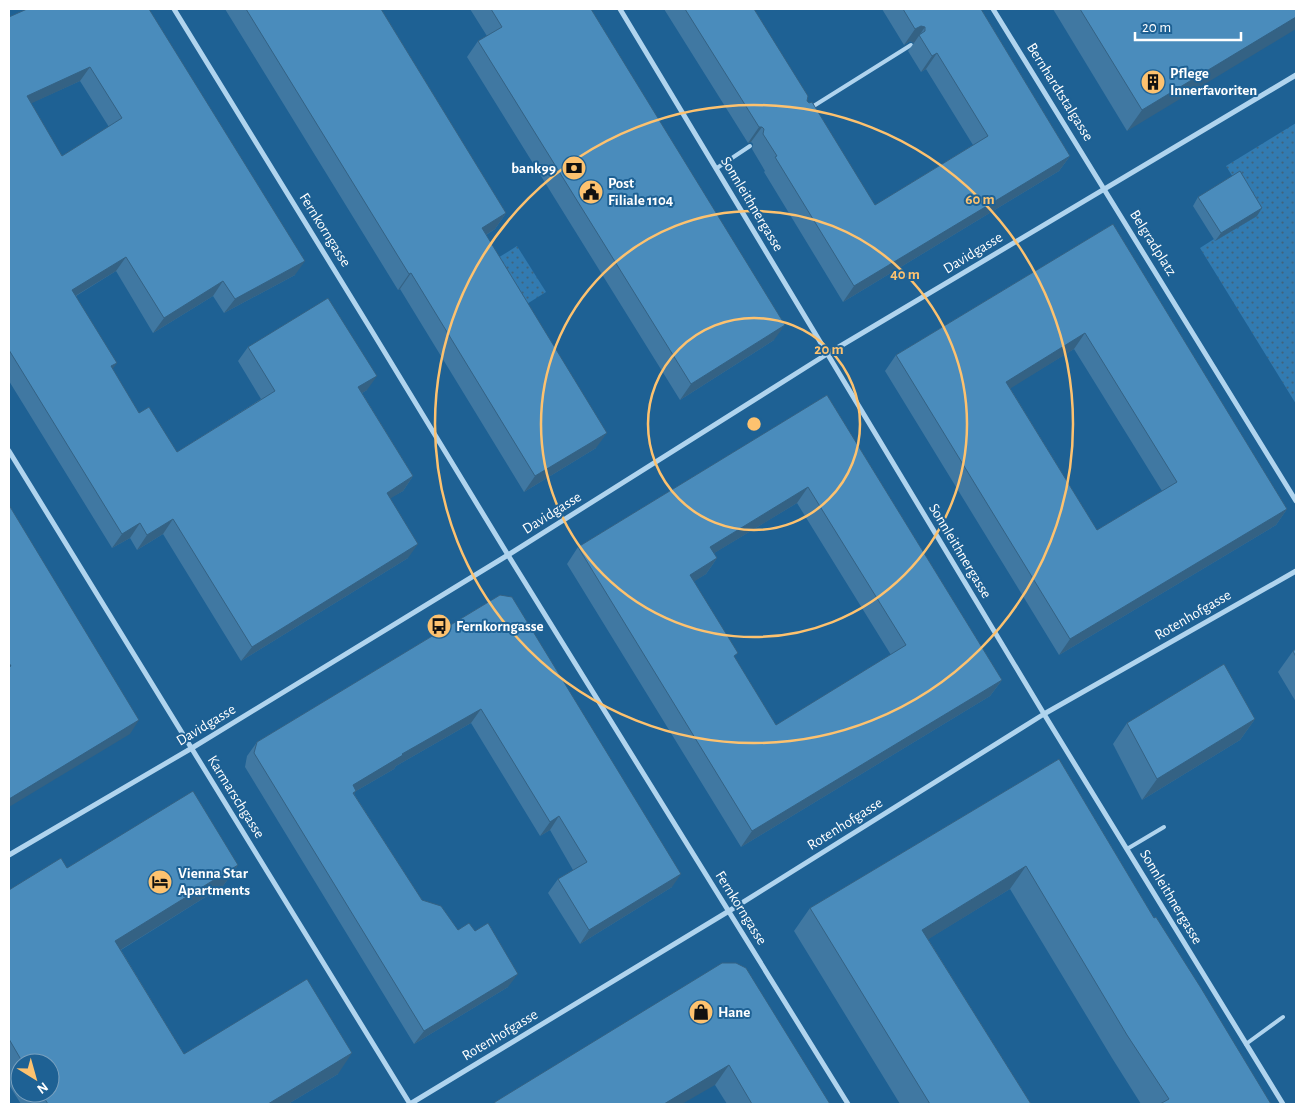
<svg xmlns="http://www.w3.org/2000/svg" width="1305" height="1113" font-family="'Alegreya Sans',sans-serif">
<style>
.park{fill:url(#park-dots)}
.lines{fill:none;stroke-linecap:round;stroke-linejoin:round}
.service{stroke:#b0d4ee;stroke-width:4}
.minor{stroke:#b0d4ee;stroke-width:5}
.wall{fill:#4078a2;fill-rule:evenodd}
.shaded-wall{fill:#346284}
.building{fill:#4a8cbc;stroke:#346284;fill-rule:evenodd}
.ring{fill:none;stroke:#fdc26f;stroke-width:2.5}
.labels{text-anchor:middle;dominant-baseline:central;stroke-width:4;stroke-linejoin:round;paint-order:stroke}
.poi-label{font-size:15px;font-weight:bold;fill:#fff;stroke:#1e6194;text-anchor:start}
.street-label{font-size:15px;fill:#fff;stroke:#1e6194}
.centre{fill:#fdc26f;stroke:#1e6194;stroke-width:2.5}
.ring-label{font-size:15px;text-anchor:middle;font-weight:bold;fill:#fdc26f;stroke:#1e6194;stroke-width:4;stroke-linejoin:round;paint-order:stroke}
</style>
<defs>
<pattern id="park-dots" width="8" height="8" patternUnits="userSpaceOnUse" patternTransform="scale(1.25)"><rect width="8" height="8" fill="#327bb1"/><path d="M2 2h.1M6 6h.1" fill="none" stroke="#3f647e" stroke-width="1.8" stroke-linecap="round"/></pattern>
</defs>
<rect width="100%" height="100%" fill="#1e6194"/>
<g class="park">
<polygon points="1296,123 1296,404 1200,248 1214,239 1215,241 1257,216 1226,166"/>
<polygon points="517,246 546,292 522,307 493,261"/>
</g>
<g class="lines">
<g class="service">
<polyline points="812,107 911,45"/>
<polyline points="717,168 750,146"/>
<polyline points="1127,849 1164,827"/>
<polyline points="1246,1044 1283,1017"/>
</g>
<g class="minor">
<polyline points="174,9 370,328 508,555 848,1104"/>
<polyline points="620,9 1044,714 1283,1104"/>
<polyline points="993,9 1296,501"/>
<polyline points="9,451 410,1104"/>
<polyline points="9,855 192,748 508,555 827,354 1296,75"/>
<polyline points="410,1104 729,911 1044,714 1296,571"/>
</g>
</g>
<g class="wall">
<path d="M 149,9 L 295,275 L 224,313 L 213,296 L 153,333 L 116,271 L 76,296 L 112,369 L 139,413 L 177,452 L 261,399 L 238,361 L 248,347 L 367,390 L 362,393 L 413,476 L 403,491 L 390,498 L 408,558 L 241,661 L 163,534 L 137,550 L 130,538 L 112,548 L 9,381 L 9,17 ZM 80,81 L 109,127 L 62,156 L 31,103 Z"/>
<polygon points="225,9 381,9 506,213 495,229 486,235 596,448 524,492 400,289 398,290"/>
<polygon points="470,9 591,9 774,340 680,400 467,57 478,41 487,36"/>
<polygon points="664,9 754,9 807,101 875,205 973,145 926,69 921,72 908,51 914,43 910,41 904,45 882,9 981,9 1070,156 1059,171 843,302 764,172 765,171 752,149 753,144 751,142 748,143"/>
<polygon points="1053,9 1296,9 1127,131"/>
<polygon points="1198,197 1257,216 1215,241 1193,206"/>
<path d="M 1113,224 L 1287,509 L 1276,525 L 1059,655 L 885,371 L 896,355 ZM 1074,349 L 1162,491 L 1097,530 L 1010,388 Z"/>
<path d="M 827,395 L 1002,680 L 990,696 L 741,847 L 567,564 L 578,547 ZM 797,503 L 891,655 L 776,725 L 735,658 L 694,581 L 706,574 L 717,558 L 714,553 Z"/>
<polygon points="500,595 672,887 580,944 548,893 558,879 573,870 550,830 540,836 471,723 396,766 394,769 356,791 354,794 422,900 458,930 508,987 414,1044 245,767 247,756 257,742"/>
<polygon points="1296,649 1296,702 1278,672 1293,651"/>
<polygon points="1255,719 1240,740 1142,800 1113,744 1127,723"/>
<polygon points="1059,759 1154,918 1271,1104 1141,1104 1112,1058 1010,889 928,939 1031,1104 900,1104 794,931 810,908"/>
<path d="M 238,865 L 223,886 L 121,950 L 184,1054 L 338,1074 L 288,1104 L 21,1104 L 9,1085 L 9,890 L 67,868 ZM 20,1063 L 50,1063 L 50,1093 L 20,1093 Z"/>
<polygon points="722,963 830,1104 727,1104 715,1085"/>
</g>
<g class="shaded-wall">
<polygon points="1296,17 1296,29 1127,131 1142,110"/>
<polygon points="921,26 925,27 914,43 910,41 904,45 915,29"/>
<polygon points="937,53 926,69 921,72 932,56"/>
<polygon points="90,67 80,81 17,110 27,96"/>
<polygon points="759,127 762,127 751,142 748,143"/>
<polygon points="1070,156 1059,171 843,302 854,286"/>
<polygon points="1262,208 1257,216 1215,241 1221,233"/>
<polygon points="506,213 495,229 471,244 482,228"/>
<polygon points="126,257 116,271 62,304 72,290"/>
<polygon points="305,261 295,275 224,313 235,299"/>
<polygon points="411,273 400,289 398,290 409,274"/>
<polygon points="223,281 213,296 153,333 164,318"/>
<polygon points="785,325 774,340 680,400 691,384"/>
<polygon points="1085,333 1074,349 995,398 1006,382"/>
<polygon points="117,363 107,377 111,366"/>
<polygon points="377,376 367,390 348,401 358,387"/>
<polygon points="607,433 596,448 524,492 535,476"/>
<polygon points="413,476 403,491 376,507 387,493"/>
<polygon points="808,487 797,503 698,563 710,547"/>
<polygon points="1287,509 1276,525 1059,655 1070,639"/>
<polygon points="173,519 163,534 137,550 147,535"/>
<polygon points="140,523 130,538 112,548 122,534"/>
<polygon points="418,544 408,558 241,661 252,647"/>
<polygon points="717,558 706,574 679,591 690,575"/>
<polygon points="1002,680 990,696 741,847 752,831"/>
<polygon points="481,709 471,723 396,766 394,769 356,791 347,805 353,785 402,754"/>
<polygon points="1255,719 1240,740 1142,800 1157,779"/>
<polygon points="139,720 130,734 9,807 9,799"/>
<polygon points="559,816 550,830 540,836 550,822"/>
<polygon points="238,865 223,886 101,962 115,941"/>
<polygon points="1026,866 1010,889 906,953 922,930"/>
<polygon points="681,874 672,887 580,944 589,930"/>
<polygon points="518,974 508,987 414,1044 424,1031"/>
<polygon points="352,1053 338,1074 288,1104 268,1104"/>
<polygon points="729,1065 715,1085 682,1104 664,1104"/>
</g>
<g class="building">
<path d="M 27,9 L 149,9 L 305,261 L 235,299 L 223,281 L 164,318 L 126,257 L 72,290 L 117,363 L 111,366 L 139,413 L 149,407 L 177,452 L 275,391 L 248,347 L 328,298 L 377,376 L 358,387 L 413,476 L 387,493 L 418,544 L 252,647 L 173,519 L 147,535 L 140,523 L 122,534 L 9,350 L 9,17 ZM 90,67 L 122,118 L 62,156 L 27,96 Z"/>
<polygon points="246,9 381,9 506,213 482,228 607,433 535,476 411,273 409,274"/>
<polygon points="491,9 591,9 785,325 691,384 478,41 502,27"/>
<polygon points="685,9 754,9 808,96 807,101 809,103 812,102 875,205 988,136 937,53 932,56 919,35 925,31 925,27 921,26 915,29 903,9 981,9 1070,156 854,286 775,157 777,156 763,134 764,129 762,127 759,127"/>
<polygon points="1080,9 1296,9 1296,17 1142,110"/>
<polygon points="1240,171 1262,208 1221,233 1198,197"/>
<path d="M 1113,224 L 1287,509 L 1070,639 L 896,355 ZM 1085,333 L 1177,482 L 1097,530 L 1006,382 Z"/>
<path d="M 827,395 L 1002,680 L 752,831 L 578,547 ZM 808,487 L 906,645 L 776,725 L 734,656 L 738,653 L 690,575 L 717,558 L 710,547 Z"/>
<polygon points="9,505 139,720 9,799 9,667 11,666 9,663"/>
<polygon points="500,595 512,597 681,874 589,930 558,879 587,862 559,816 550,822 481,709 402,754 403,755 353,785 356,791 353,793 422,900 441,906 458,930 469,923 475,931 488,923 518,974 424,1031 254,753 257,742"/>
<polygon points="1296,649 1296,657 1293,651"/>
<polygon points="1224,664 1255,719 1157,779 1127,723"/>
<polygon points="1059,759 1154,918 1156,917 1201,988 1271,1104 1160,1104 1169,1099 1127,1035 1026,866 922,930 1031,1104 930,1104 810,908"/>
<polygon points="193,791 238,865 115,941 184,1054 307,979 352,1053 268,1104 48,1104 41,1093 50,1093 50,1063 23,1063 9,1039 9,890 61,858 67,868"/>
<polygon points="722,963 736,963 746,968 830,1104 752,1104 729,1065 664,1104 494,1104 495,1102"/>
</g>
<g class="ring">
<circle cx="754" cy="424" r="106"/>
<circle cx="754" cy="424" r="213"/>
<circle cx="754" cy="424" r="319"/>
</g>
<defs>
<symbol id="building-disc" viewBox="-11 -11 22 22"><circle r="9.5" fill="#fdc26f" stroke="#1e6194"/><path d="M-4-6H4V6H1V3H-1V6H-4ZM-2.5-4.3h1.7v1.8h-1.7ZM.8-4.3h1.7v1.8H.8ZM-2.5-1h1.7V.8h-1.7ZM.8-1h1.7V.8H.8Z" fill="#111"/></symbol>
<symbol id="bank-disc" viewBox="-11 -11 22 22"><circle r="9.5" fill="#fdc26f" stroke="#1e6194"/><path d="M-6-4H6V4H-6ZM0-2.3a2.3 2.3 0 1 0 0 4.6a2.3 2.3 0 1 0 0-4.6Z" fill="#111"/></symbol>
<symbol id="civic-disc" viewBox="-11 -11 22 22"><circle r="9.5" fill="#fdc26f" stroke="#1e6194"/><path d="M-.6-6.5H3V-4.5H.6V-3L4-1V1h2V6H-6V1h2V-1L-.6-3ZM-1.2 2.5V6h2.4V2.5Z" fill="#111"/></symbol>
<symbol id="bus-disc" viewBox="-11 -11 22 22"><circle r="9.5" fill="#fdc26f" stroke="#1e6194"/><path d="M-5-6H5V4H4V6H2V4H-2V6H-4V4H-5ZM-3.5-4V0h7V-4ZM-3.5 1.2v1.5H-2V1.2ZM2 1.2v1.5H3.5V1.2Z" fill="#111"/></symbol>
<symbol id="hotel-disc" viewBox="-11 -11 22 22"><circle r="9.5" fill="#fdc26f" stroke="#1e6194"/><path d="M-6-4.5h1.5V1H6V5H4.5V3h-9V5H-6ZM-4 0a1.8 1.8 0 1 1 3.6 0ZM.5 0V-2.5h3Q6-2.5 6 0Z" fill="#111"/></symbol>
<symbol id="shop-disc" viewBox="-11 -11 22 22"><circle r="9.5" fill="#fdc26f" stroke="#1e6194"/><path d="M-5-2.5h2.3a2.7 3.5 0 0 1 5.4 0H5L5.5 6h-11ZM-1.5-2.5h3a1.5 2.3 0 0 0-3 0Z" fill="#111"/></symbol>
</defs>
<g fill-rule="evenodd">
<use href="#building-disc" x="1139" y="68" width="28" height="28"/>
<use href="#bank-disc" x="560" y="154" width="28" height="28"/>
<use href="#civic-disc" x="577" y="178" width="28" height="28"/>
<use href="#bus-disc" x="425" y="612" width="28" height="28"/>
<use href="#hotel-disc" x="146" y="868" width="28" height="28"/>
<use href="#shop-disc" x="687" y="998" width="28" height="28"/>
</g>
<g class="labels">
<g class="poi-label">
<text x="1170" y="73">Pflege<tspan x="1170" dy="17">Innerfavoriten</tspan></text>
<text x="556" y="168" text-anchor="end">bank99</text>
<text x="608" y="183">Post<tspan x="608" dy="17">Filiale 1104</tspan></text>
<text x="456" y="626">Fernkorngasse</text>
<text x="178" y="873">Vienna Star<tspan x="178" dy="17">Apartments</tspan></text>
<text x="718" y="1012">Hane</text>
</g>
<g class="street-label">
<text transform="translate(1060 92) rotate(58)">Bernhardtstalgasse</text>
<text transform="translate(752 204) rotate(59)">Sonnleithnergasse</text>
<text transform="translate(325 230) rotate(58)">Fernkorngasse</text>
<text transform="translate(1153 243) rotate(58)">Belgradplatz</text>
<text transform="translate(973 253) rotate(-31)">Davidgasse</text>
<text transform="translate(552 513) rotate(-32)">Davidgasse</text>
<text transform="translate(960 551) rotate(59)">Sonnleithnergasse</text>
<text transform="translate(1193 615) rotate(-30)">Rotenhofgasse</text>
<text transform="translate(206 725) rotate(-31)">Davidgasse</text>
<text transform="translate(236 797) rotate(58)">Karmarschgasse</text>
<text transform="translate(845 824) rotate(-32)">Rotenhofgasse</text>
<text transform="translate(1171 897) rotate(59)">Sonnleithnergasse</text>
<text transform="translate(741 908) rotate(58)">Fernkorngasse</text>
<text transform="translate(500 1035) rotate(-31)">Rotenhofgasse</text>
</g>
</g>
<circle cx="754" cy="424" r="8" class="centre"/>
<g class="ring-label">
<text x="980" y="204">60 m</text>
<text x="905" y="279">40 m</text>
<text x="829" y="354">20 m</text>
</g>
<rect width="1305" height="1113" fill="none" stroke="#ffffff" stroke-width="20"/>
<g transform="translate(35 1078) rotate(143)"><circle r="24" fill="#1e6194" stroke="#78a0bf"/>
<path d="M0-4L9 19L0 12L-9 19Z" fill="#fdc26f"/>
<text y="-8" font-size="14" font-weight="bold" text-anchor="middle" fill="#ffffff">N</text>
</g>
<path d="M1135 32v8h106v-8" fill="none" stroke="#ffffff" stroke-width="2.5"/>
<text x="1142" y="32" font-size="15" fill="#ffffff" stroke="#1e6194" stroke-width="4" paint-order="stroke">20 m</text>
</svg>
